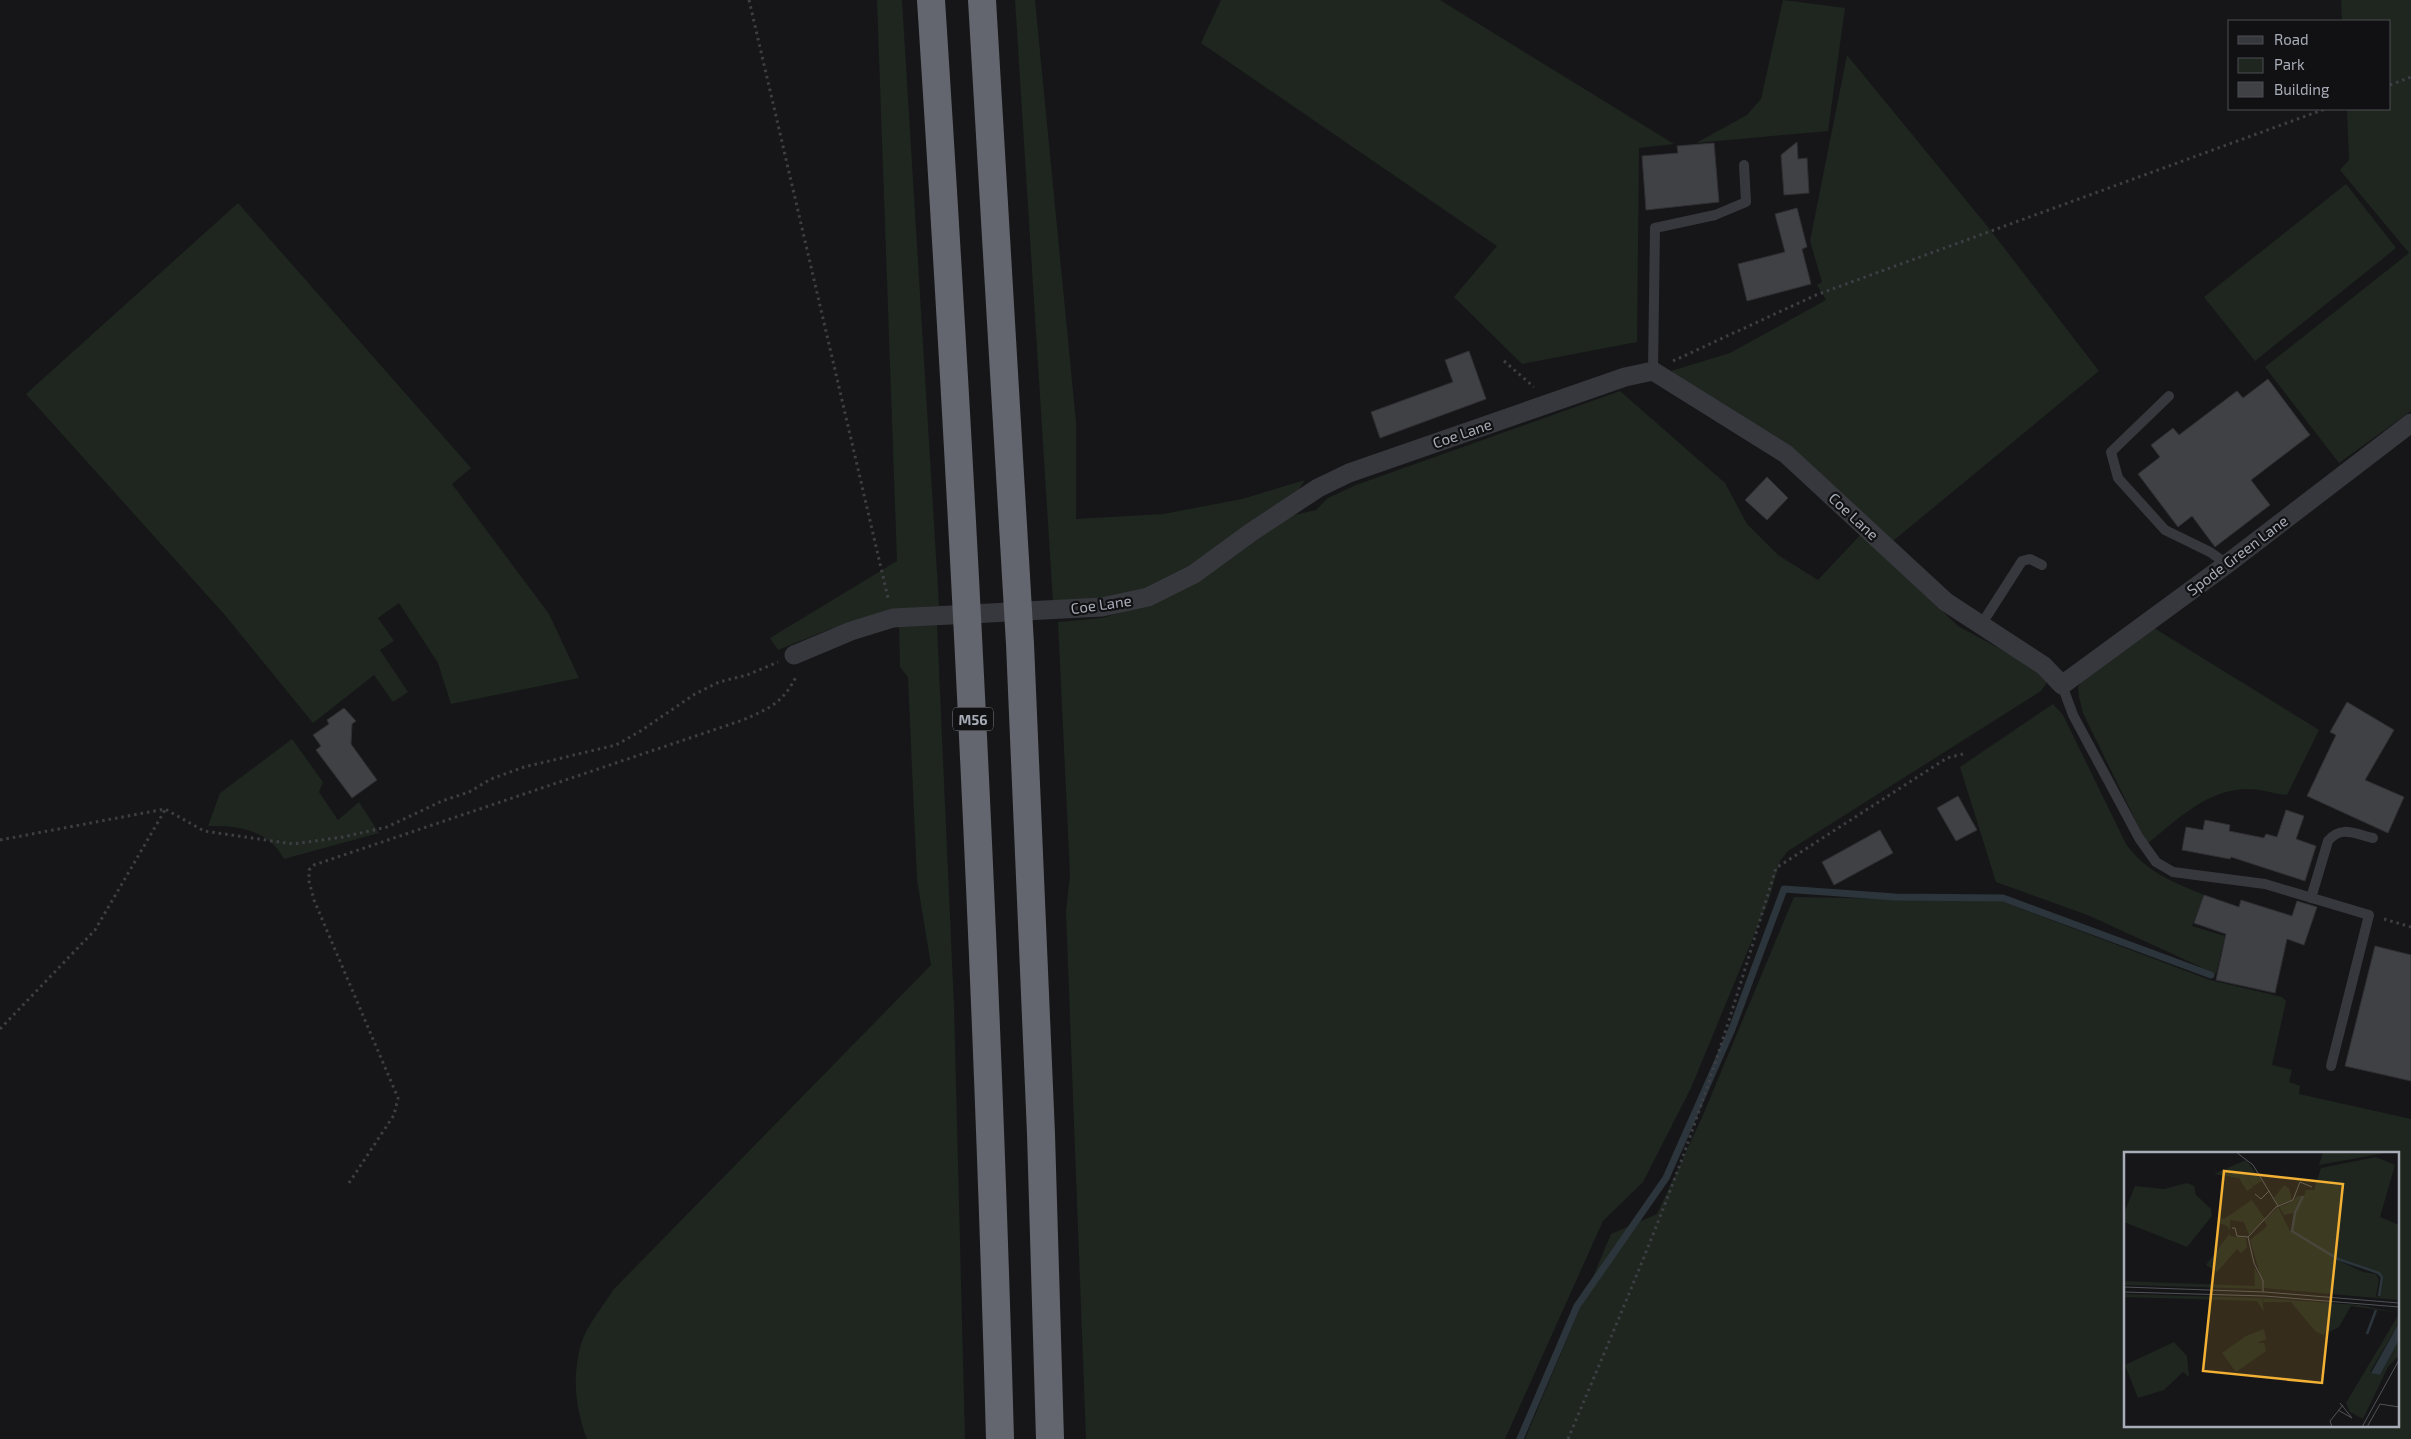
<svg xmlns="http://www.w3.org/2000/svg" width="2411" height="1439" font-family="'Exo 2',sans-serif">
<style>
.green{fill:#1e261f;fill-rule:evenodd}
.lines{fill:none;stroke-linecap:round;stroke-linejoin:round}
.stream{stroke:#2c353c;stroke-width:7}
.building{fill:#404145;stroke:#303034}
.path{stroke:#3d3f44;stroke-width:3;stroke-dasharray:2.5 4;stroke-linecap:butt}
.service{stroke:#37383d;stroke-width:10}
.minor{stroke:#37383d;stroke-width:19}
.motorway{stroke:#63666e;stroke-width:28}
.labels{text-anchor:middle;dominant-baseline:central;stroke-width:4.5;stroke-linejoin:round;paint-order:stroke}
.shield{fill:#111113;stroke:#7b7e86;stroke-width:1}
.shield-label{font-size:14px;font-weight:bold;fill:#a8adb8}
.street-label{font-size:15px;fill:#a8adb8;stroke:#111113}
.inset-river{fill:none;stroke:#2c353c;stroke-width:2.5}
.inset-road{fill:none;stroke:#505258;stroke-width:1}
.view{fill:#f2b134;fill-opacity:0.15;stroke:#f2b134;stroke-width:2.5}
.inset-edge{fill:none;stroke:#a8adb8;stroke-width:2.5}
</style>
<rect width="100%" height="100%" fill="#161618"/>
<g class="green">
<polygon points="877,0 902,0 939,606 899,609 830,629 778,650 770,638 897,561"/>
<polygon points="1015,0 1035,0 1076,422 1076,519 1163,514 1242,499 1305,480 1297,492 1190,570 1150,591 1110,600 1053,602"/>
<polygon points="1221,0 1440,0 1674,144 1639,148 1637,342 1522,364 1454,297 1497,246 1201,43"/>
<polygon points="1783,0 1845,8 1828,131 1696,143 1747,115 1761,99"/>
<polygon points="2341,0 2411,0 2411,411 2339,463 2265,367 2409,253 2340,170 2349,160 2347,109 2390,109 2390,21 2342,21"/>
<polygon points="1847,55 1988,227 2099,371 1893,541 1671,371 1730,353 1826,300 1817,285 1822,282 1810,241"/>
<polygon points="2346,184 2396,248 2255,361 2204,297"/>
<polygon points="238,203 471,468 452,484 549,614 579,678 451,704 438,663 399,603 378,618 394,641 380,650 408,692 393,702 374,675 313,723 224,614 26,394"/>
<polygon points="1620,391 1725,483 1747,524 1778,555 1818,580 1862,533 1958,626 2026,663 2046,679 2046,684 2041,691 1788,851 1780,861 1769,899 1691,1088 1643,1182 1603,1221 1505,1439 1086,1439 1066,912 1070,875 1058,622 1102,618 1135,608 1286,517 1316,510 1328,498 1356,485"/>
<path d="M 937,625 L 954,1006 L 965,1439 L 587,1439 C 575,1408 572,1376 581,1344 C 586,1327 604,1305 613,1290 L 931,965 L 917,880 L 908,677 L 900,667 L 899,627 Z"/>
<path d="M 2154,628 L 2319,730 L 2287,795 C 2275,794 2261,789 2248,789 C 2207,789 2177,820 2147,844 L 2083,713 L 2079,697 L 2078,687 L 2082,681 Z"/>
<path d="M 2053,704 L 2063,715 L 2126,844 C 2146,872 2173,882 2204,895 L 2192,926 L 2225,936 L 2216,974 L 2090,916 L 1996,882 L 1960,767 Z"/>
<path d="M 292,739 L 323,782 L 319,792 L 338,820 L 359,802 L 379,833 L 284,859 C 269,830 238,825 208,826 L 220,793 Z"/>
<path d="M 1794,897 L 2001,901 L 2210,980 L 2282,997 L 2286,1001 L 2272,1065 L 2292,1070 L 2289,1082 L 2300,1086 L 2299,1094 L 2411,1119 L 2411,1439 L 1525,1439 L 1611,1234 L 1657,1214 L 1703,1115 ZM 2125,1153 L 2397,1153 L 2397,1425 L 2125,1425 Z"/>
</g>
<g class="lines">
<polyline class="stream" points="1520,1439 1577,1306 1666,1178 1732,1029 1784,889 1895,897 2003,898 2211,975"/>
</g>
<g class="building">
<polygon points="1797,142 1798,159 1807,158 1809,193 1784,195 1781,155"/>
<polygon points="1714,143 1719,202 1646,210 1642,156 1678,153 1677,146"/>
<polygon points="1797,208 1807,247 1802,249 1811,284 1747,301 1738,264 1785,252 1775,214"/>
<polygon points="1469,351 1486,399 1380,438 1371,412 1453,382 1445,360"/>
<polygon points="2268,379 2310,435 2251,480 2270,505 2215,547 2192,516 2178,527 2138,474 2160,457 2151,445 2173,428 2179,435 2237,391 2243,398"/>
<polygon points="1767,477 1788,498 1767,520 1745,500"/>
<polygon points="2347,702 2394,730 2365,780 2404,797 2388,833 2307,796 2336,735 2330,732"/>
<polygon points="344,708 356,721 352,724 351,744 377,780 352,798 316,750 321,746 313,735 329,724 327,720"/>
<polygon points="1958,796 1977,830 1956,841 1937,808"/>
<polygon points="2286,810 2304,816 2296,839 2316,846 2305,881 2231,857 2230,859 2182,850 2186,827 2203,830 2205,820 2230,825 2229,831 2264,838 2266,834 2277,837"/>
<polygon points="1880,830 1893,853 1834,885 1822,862"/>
<polygon points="2204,895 2239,907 2241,900 2292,916 2297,901 2317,907 2304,945 2287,939 2275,993 2216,980 2226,934 2194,923"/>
<polygon points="2375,946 2411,955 2411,1081 2345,1066"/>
</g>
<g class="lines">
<g class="path">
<polyline points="749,0 888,598"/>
<polyline points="2390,85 2411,77"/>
<polyline points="1504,361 1534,387"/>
<polyline points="1673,361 1816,295 2325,109"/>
<polyline points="0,840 165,809 204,831 293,844 343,837 387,827 442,801 469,792 491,779 524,767 616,745 639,732 695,694 719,682 747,675 778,662"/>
<polyline points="2384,919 2411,927"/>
<polyline points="0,1029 95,930 165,810"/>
<path d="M 349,1183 L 394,1115 L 398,1098 L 314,900 L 309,881 L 309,870 L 314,865 L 743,720 C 770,708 783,703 797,675"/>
<path d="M 1568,1439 C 1607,1346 1647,1254 1682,1159 C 1717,1063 1746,966 1776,868 L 1947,758 L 1963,754"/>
</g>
<g class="service">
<polyline points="1653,371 1655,228 1715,215 1746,202 1744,165"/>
<polyline points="2169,396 2111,452 2118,478 2165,530 2210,552 2227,564"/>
<polyline points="1981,625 2022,561 2030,559 2042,565"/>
<polyline points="2062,685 2073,715 2139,838 2156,862 2173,872 2265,884 2369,915 2331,1066"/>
<path d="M 2311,898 L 2328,841 C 2341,825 2355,834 2373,838"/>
</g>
<polyline class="minor" points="794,655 851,631 893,618 1102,607 1148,597 1194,574 1250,533 1318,488 1349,473 1625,377 1653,371 1786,454 1946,602 2044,666 2062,685 2227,564 2411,423"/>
<g class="motorway">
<path d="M 931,0 C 962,479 987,959 1000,1439"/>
<polyline points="982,0 1020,644 1041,1134 1050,1439"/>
</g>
</g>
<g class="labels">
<rect class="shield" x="953" y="707.5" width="40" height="23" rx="4"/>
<g class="shield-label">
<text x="973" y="719">M56</text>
</g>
<g class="street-label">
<text transform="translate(1462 433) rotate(-19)">Coe Lane</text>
<text transform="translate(1854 516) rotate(43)">Coe Lane</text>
<text transform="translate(2237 555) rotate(-37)">Spode Green Lane</text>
<text transform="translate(1101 604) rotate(-8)">Coe Lane</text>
</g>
</g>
<g transform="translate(2124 1152)">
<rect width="275" height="275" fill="#161618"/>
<path d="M 199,0 L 267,0 L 195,13 ZM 252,5 L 271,13 L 256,65 L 275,73 L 275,148 L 140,136 L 126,88 L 141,76 L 143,73 L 140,69 L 154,55 L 166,79 L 216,109 L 239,120 L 252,122 L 255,128 L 252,144 L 255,145 L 258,128 L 252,121 L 214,106 L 169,78 L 171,61 L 179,45 L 170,61 L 160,63 L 155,55 L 169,49 L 173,44 L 180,44 L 182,38 L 190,38 L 197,16 ZM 122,8 L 138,29 L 129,34 L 121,22 L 129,35 L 123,39 L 115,26 L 90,22 ZM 63,31 L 70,34 L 72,43 L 87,57 L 88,64 L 63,95 L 0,70 L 0,61 L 11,34 L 40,37 ZM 160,33 L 165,36 L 168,48 L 154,53 L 150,46 ZM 128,48 L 141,67 L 125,83 L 120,70 L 106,68 L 106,79 L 103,74 L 95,71 L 96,66 L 100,67 ZM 106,81 L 106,84 L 122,86 L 123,96 L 117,101 L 113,97 L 93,120 L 82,113 ZM 130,115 L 138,129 L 138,137 L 0,133 L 0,129 L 25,130 L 131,134 ZM 0,142 L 138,146 L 140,160 L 133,149 L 0,145 ZM 139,146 L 235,153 L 275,161 L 227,154 L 215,175 L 199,183 L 191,179 L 167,150 L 139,150 ZM 275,162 L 275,171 L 246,220 L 256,223 L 275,188 L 275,203 L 264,215 L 239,267 L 226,260 L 222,251 ZM 140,177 L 142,187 L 133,191 L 140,191 L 142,199 L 112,220 L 98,201 L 122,184 ZM 50,190 L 63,204 L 65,225 L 59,220 L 40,238 L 14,246 L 1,213 Z" fill="#1e261f"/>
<path d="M 275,171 L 275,188 L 256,223 L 247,221 Z" fill="#2c353c"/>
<path class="inset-river" d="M 179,44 L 171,61 L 168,79 L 214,107 L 255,121 L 258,125 L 255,144M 243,182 L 252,158"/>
<path class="inset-road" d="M 112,0 L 129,13 L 154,54M 131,42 L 137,47 L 145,39M 108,76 L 111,76 L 113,84 L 124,85M 0,135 L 141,140 L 275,151M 0,140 L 141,144 L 275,155M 139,140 L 139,129 L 130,111 L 124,85 L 152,55 L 169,48 L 176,30 L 188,35M 214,258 L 228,266 L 216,251M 208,275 L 206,269 L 219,253M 238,275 L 275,208M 243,275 L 256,252 L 275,255"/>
<path class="view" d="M 100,19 L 219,32 L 198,231 L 79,219 Z"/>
<rect width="275" height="275" class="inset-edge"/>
</g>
<rect x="2228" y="20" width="162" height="90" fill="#111113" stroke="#4d4f55"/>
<rect x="2238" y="36" width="25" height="8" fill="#37383d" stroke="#4d4f55"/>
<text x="2274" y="45" font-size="15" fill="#a8adb8">Road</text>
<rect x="2238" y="58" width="25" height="15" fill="#1e261f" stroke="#4d4f55"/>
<text x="2274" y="70" font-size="15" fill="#a8adb8">Park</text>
<rect x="2238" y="82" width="25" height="15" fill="#404145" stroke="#4d4f55"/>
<text x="2274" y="95" font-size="15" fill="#a8adb8">Building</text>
</svg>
